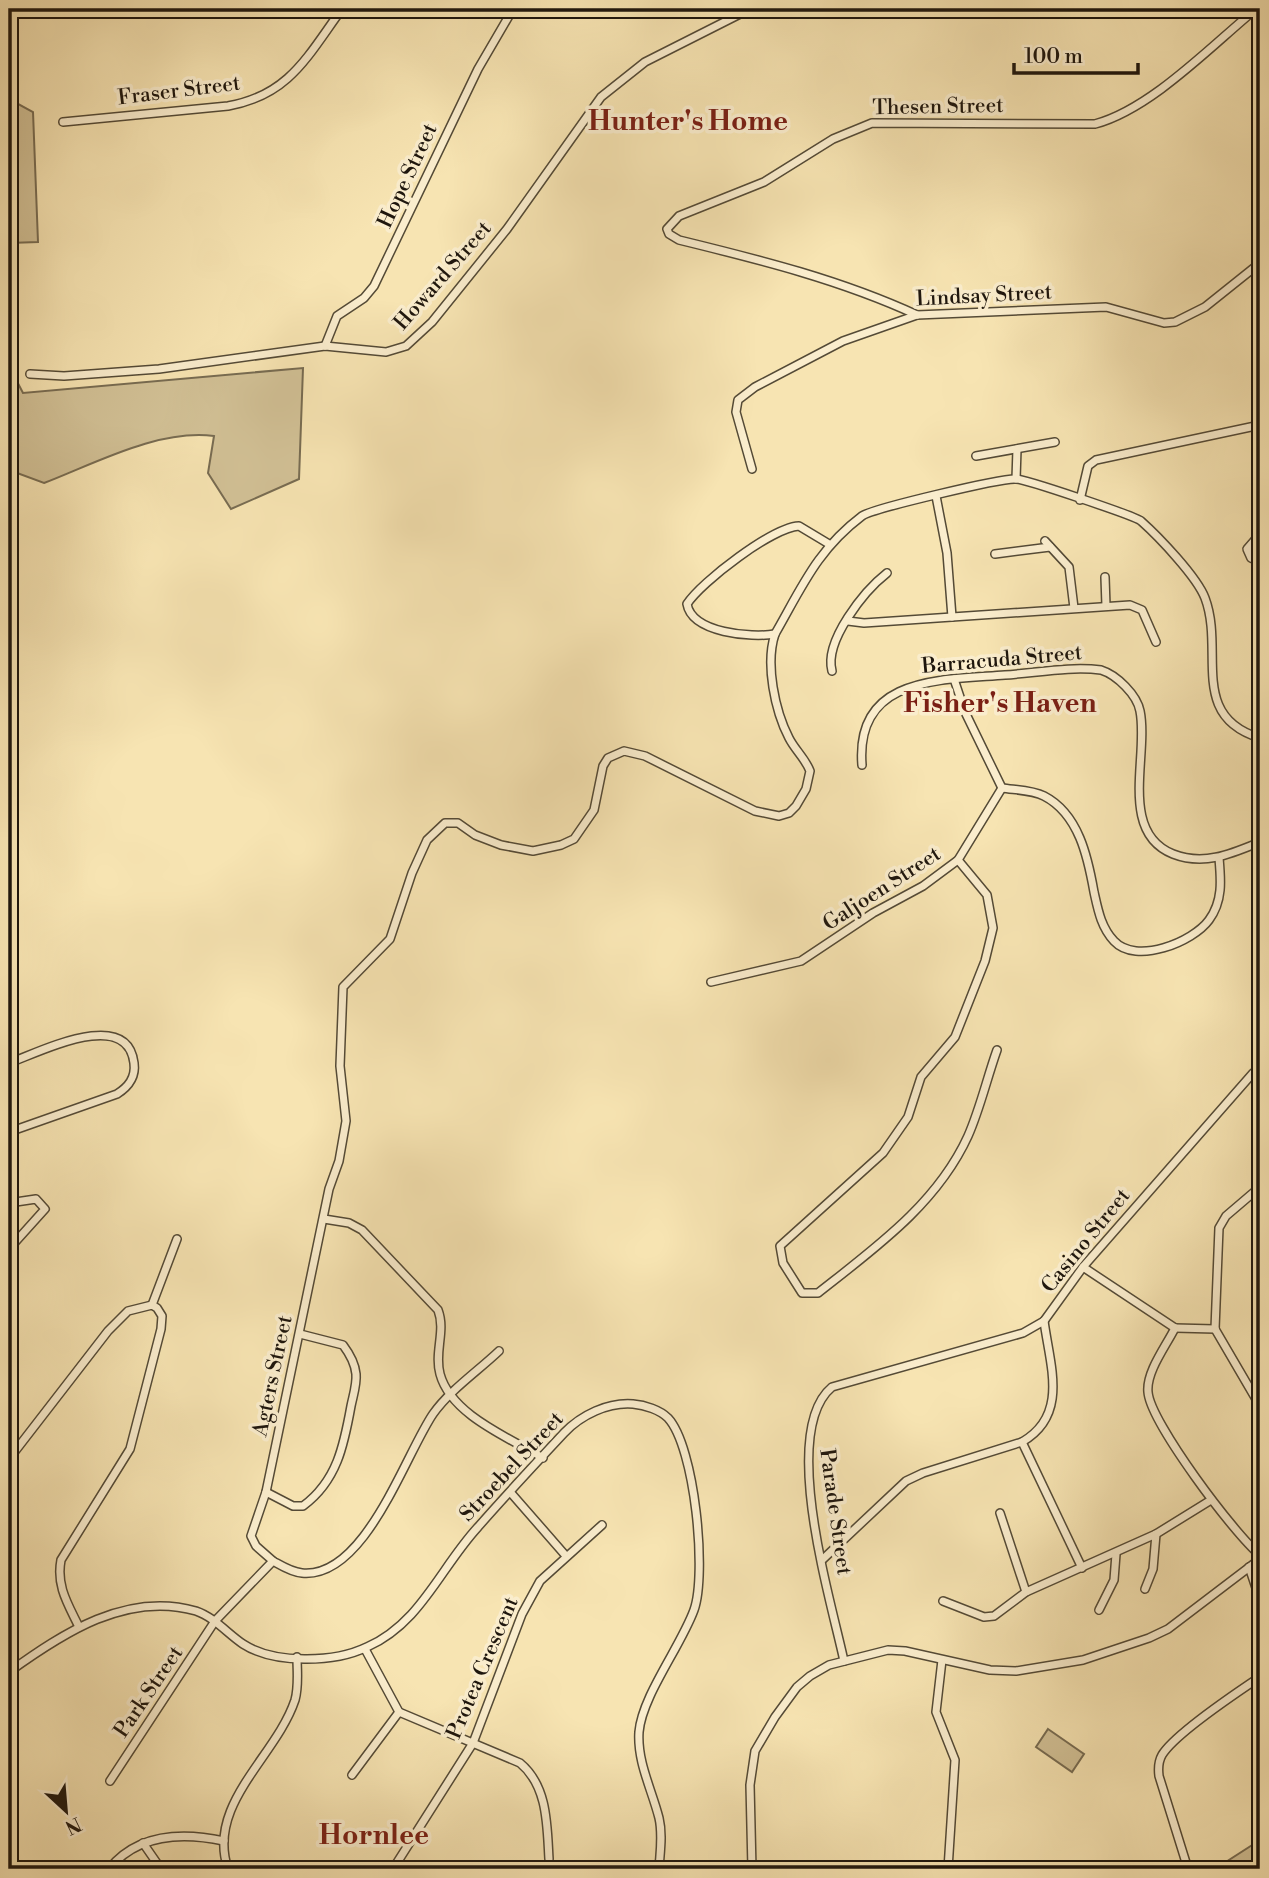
<svg xmlns="http://www.w3.org/2000/svg" width="1269" height="1878" font-family="'Libre Bodoni',serif">
<style>
.green{fill:#d2c196;stroke:#786c52;stroke-width:2}
.lines{fill:none;stroke-linecap:round;stroke-linejoin:round}
.minor-casing{stroke:#544a36;stroke-width:10}
.minor{stroke:#faedcd;stroke-width:7}
.labels{text-anchor:middle;dominant-baseline:central;stroke-width:7;stroke-linejoin:round;paint-order:stroke}
.street-label{font-size:21px;fill:#1e160d;stroke:#faedcd}
.district-label{font-size:28px;font-weight:bold;fill:#7a1f14;stroke:#faedcd}
</style>
<rect width="100%" height="100%" fill="#f7e4b2"/>
<filter id="stains"><feTurbulence type="fractalNoise" baseFrequency=".00286" numOctaves="4"/><feColorMatrix values="0 0 0 0 .2 0 0 0 0 .09 0 0 0 0 .02 0 0 0 .5 -.17"/></filter>
<radialGradient id="worn" r=".72"><stop offset=".6" stop-color="#630" stop-opacity="0"/><stop offset="1" stop-color="#630" stop-opacity=".3"/></radialGradient>
<g class="green">
<polygon points="9,99 33,112 38,242 9,243"/>
<path d="M 9,366 L 23,393 L 303,368 L 299,479 L 231,509 L 208,473 L 214,436 C 158,429 96,463 44,483 L 9,470 Z"/>
<polygon points="1048,1729 1084,1754 1072,1772 1036,1747"/>
<polygon points="1260,1840 1260,1869 1215,1869"/>
</g>
<g class="lines">
<defs>
<g id="minor">
<path d="M 63,122 L 228,106 C 290,95 308,55 342,9"/>
<path d="M 917,315 C 841,280 761,260 679,240 L 669,234 L 667,229 L 679,216 L 764,182 L 833,139 L 872,123 L 1095,124 C 1151,109 1211,46 1256,9"/>
<polyline points="325,346 337,316 364,298 374,286 478,69 513,9"/>
<polyline points="30,374 64,376 159,369 325,346 386,352 406,346 432,322 507,229 601,97 645,62 750,9"/>
<polyline points="976,456 1055,442"/>
<polyline points="752,469 736,412 738,400 755,387 843,341 917,315 1106,307 1164,323 1175,322 1205,307 1260,263"/>
<polyline points="1016,479 1017,449"/>
<polyline points="936,496 947,553 952,617"/>
<polyline points="1080,500 1088,466 1096,460 1260,425"/>
<polyline points="1260,534 1247,549 1251,558 1260,562"/>
<polyline points="1045,541 1069,567 1074,608"/>
<polyline points="995,554 1050,547"/>
<polyline points="1105,577 1106,606"/>
<polyline points="848,621 864,623 1130,605 1142,610 1156,642"/>
<path d="M 775,634 C 751,638 692,633 687,604 C 701,582 773,527 799,526 L 829,544"/>
<path d="M 832,671 C 824,641 864,591 887,573"/>
<polyline points="954,679 965,712 1002,788"/>
<path d="M 862,765 C 855,676 941,680 1005,675 C 1036,673 1070,666 1101,670 C 1117,675 1137,695 1140,711 C 1149,755 1118,832 1173,854 C 1204,866 1231,854 1260,842"/>
<path d="M 1002,788 C 1016,790 1032,790 1044,796 C 1079,814 1088,858 1094,892 C 1098,910 1101,927 1114,941 C 1136,965 1193,942 1209,920 C 1223,901 1221,880 1219,858"/>
<path d="M 958,860 L 987,895 L 993,928 L 985,961 L 955,1037 L 921,1077 L 908,1117 L 883,1153 L 780,1246 L 783,1263 L 802,1293 L 818,1293 C 875,1248 937,1204 968,1136 C 980,1109 987,1078 997,1050"/>
<polyline points="711,982 801,961 873,913 923,886 958,860 1002,788"/>
<path d="M 9,1063 C 40,1052 127,1007 134,1063 C 136,1078 128,1087 117,1094 L 9,1132"/>
<polyline points="9,1203 36,1199 45,1209 9,1249"/>
<path d="M 324,1219 L 349,1223 L 362,1230 L 438,1310 C 446,1331 434,1352 440,1374 C 451,1415 510,1438 543,1458"/>
<polyline points="1083,1267 1175,1328"/>
<polyline points="152,1305 177,1239"/>
<path d="M 1175,1328 C 1166,1346 1146,1372 1148,1392 C 1150,1422 1235,1535 1260,1555"/>
<polyline points="1175,1328 1215,1329"/>
<polyline points="1215,1329 1219,1228 1226,1216 1260,1187"/>
<polyline points="1215,1329 1260,1406"/>
<polyline points="1022,1442 1082,1568"/>
<path d="M 9,1459 L 108,1331 L 128,1311 L 152,1305 L 157,1308 L 162,1316 L 161,1329 L 130,1449 L 61,1560 C 56,1586 68,1604 79,1627"/>
<path d="M 266,1492 L 293,1506 L 303,1506 C 337,1481 344,1445 351,1406 C 353,1396 357,1384 356,1374 C 355,1363 349,1353 343,1345 L 300,1334"/>
<polyline points="511,1493 566,1556"/>
<polyline points="1000,1513 1026,1592"/>
<path d="M 822,1560 L 906,1481 L 923,1473 L 1022,1442 C 1069,1415 1050,1366 1044,1321"/>
<path d="M 273,1561 L 256,1546 L 251,1536 L 266,1492 L 329,1189 L 339,1161 L 346,1121 L 340,1066 L 343,987 L 390,939 L 412,873 L 427,840 L 445,823 L 458,823 L 475,835 L 501,845 L 533,851 L 561,845 L 574,839 L 594,810 L 603,766 L 608,758 L 624,751 L 645,756 L 755,811 L 779,816 L 789,813 L 796,806 L 806,789 L 810,771 C 805,758 795,750 789,738 C 775,711 765,664 775,634 C 802,587 817,550 862,516 C 871,509 1001,478 1016,479 C 1025,479 1135,516 1141,521 C 1159,537 1197,577 1205,598 C 1225,651 1188,716 1260,738"/>
<polyline points="1249,1567 1260,1600"/>
<polyline points="1145,1589 1153,1569 1156,1534"/>
<polyline points="943,1601 984,1617 994,1616 1026,1592 1156,1534 1211,1500"/>
<polyline points="1099,1610 1114,1580 1116,1554"/>
<path d="M 365,1649 L 399,1712 L 520,1763 C 548,1786 547,1826 549,1859"/>
<polyline points="942,1660 936,1712 955,1760 948,1869"/>
<path d="M 844,1661 C 831,1600 779,1431 832,1387 L 1023,1333 L 1044,1321 L 1083,1267 L 1253,1073"/>
<path d="M 9,1672 C 63,1633 127,1591 196,1611 C 214,1617 228,1634 243,1644 C 274,1664 334,1663 367,1647 C 421,1623 440,1568 478,1527 C 506,1495 535,1464 564,1433 C 581,1415 608,1402 633,1404 C 645,1405 660,1410 668,1418 C 695,1447 707,1574 694,1610 C 681,1646 642,1696 639,1732 C 637,1762 652,1790 659,1818 C 663,1835 660,1852 659,1869"/>
<polyline points="352,1775 399,1712"/>
<path d="M 110,1781 L 215,1621 L 273,1561 C 282,1566 291,1572 302,1573 C 365,1579 405,1455 433,1414 C 450,1390 478,1371 499,1351"/>
<polyline points="143,1843 161,1869"/>
<path d="M 109,1869 C 138,1833 182,1832 224,1841"/>
<path d="M 228,1869 C 206,1804 276,1757 295,1700 C 299,1686 297,1671 297,1657"/>
<polyline points="393,1869 473,1743 522,1614 540,1581 602,1525"/>
<polyline points="752,1869 750,1785 755,1751 775,1717 797,1687 810,1676 829,1665 888,1650 905,1651 990,1670 1016,1671 1083,1660 1149,1638 1168,1629 1260,1559"/>
<path d="M 1188,1869 L 1159,1776 C 1158,1768 1158,1762 1162,1755 C 1174,1735 1239,1691 1260,1677"/>
</g>
</defs>
<use href="#minor" class="minor-casing"/>
<use href="#minor" class="minor"/>
</g>
<g class="labels">
<g class="street-label">
<text transform="translate(179 91) rotate(-7)">Fraser Street</text>
<text transform="translate(938 107) rotate(-1)">Thesen Street</text>
<text transform="translate(408 176) rotate(-65)">Hope Street</text>
<text transform="translate(443 276) rotate(-49)">Howard Street</text>
<text transform="translate(984 296) rotate(-3)">Lindsay Street</text>
<text transform="translate(1002 660) rotate(-5)">Barracuda Street</text>
<text transform="translate(882 889) rotate(-33)">Galjoen Street</text>
<text transform="translate(1086 1241) rotate(-51)">Casino Street</text>
<text transform="translate(273 1376) rotate(-78)">Agters Street</text>
<text transform="translate(512 1467) rotate(-47)">Stroebel Street</text>
<text transform="translate(835 1512) rotate(82)">Parade Street</text>
<text transform="translate(483 1668) rotate(-67)">Protea Crescent</text>
<text transform="translate(149 1692) rotate(-56)">Park Street</text>
</g>
<g class="district-label">
<text x="688" y="121">Hunter's Home</text>
<text x="1000" y="703">Fisher's Haven</text>
<text x="374" y="1835">Hornlee</text>
</g>
</g>
<rect width="1269" height="1878" fill="none" stroke="#f7e4b2" stroke-width="35"/>
<rect x="10" y="10" width="1248" height="1857" fill="none" stroke="#1e160d" stroke-width="3.5"/>
<rect x="18" y="18" width="1234" height="1843" fill="none" stroke="#1e160d" stroke-width="2"/>
<g transform="translate(66 1811) rotate(154)" stroke="#faedcd" stroke-width="5" paint-order="stroke">
<path d="M0-5L12 26L0 18L-12 26Z" fill="#1e160d"/>
<text y="-10" font-size="19" font-weight="bold" text-anchor="middle" fill="#1e160d">N</text>
</g>
<path d="M1014 63v10h124v-10" fill="none" stroke="#1e160d" stroke-width="3.5"/>
<text x="1024" y="63" font-size="21" fill="#1e160d" stroke="#faedcd" stroke-width="5" paint-order="stroke">100 m</text>
<rect width="100%" height="100%" filter="url(#stains)"/>
<rect width="100%" height="100%" fill="url(#worn)"/>
</svg>
